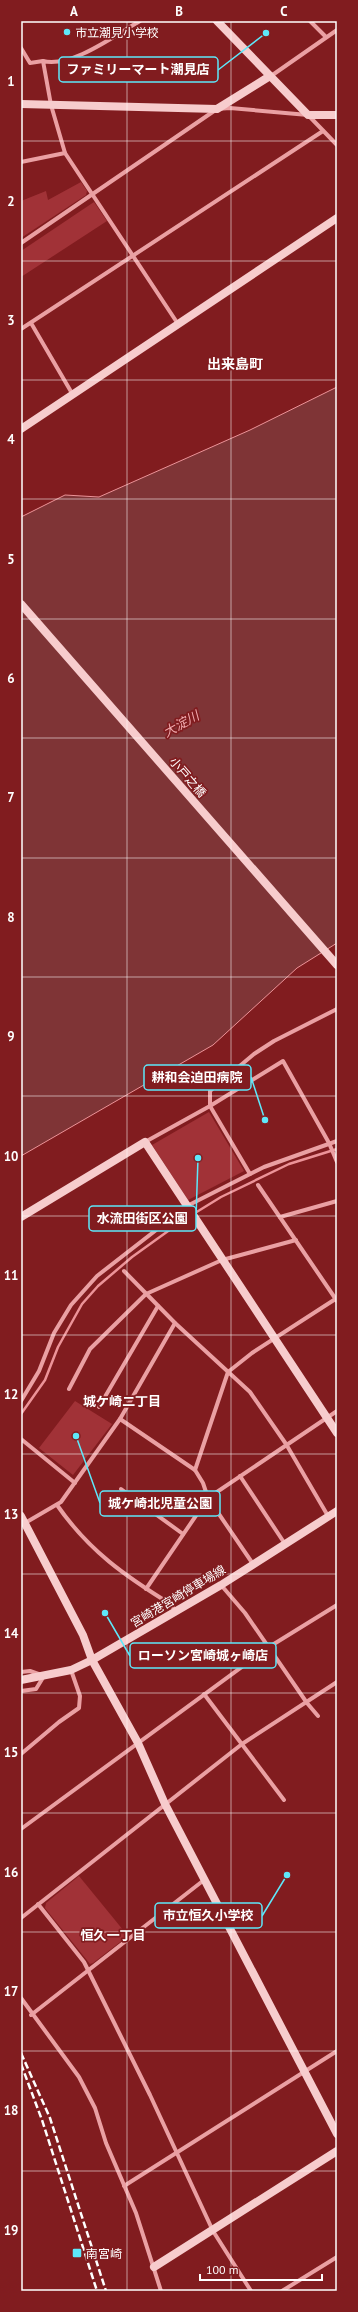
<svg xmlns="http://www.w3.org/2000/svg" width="358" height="2312" font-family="'PT Sans','Noto Sans JP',sans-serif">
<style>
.green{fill:#a13237}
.water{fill:#7f3436;stroke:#ec9398}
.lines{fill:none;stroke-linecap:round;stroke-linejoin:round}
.stream{stroke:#ec9398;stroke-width:2.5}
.street{stroke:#eaa0a3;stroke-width:4}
.secondary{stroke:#f7cccd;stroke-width:8}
.rail{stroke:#fff;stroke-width:2.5;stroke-dasharray:7 3;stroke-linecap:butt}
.grid{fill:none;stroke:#fff;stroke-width:1;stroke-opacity:0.55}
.poi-dot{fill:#5ee8fa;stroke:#811c1f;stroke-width:1.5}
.labels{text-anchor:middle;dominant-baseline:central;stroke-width:3.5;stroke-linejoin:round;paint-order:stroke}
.poi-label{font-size:12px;fill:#fff;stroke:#811c1f;text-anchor:start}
.street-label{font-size:12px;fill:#fff;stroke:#811c1f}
.water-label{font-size:13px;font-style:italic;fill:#f1abaf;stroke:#811c1f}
.neighbourhood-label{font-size:13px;font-weight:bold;fill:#fff;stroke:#811c1f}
.quarter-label{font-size:14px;font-weight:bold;fill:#fff;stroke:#811c1f}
.leader{fill:none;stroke:#5ee8fa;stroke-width:1.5}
.callout-dot{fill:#5ee8fa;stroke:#811c1f;stroke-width:1.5}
.callout{fill:#811c1f;stroke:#5ee8fa;stroke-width:1.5}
.callout-label{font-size:13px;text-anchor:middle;font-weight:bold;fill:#fff}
.neatline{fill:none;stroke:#fff;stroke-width:1.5}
.grid-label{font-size:13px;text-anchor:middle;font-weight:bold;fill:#fff}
</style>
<rect width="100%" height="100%" fill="#811c1f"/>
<g class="green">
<polygon points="81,182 87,191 86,195 21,238 21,201 46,191 48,200"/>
<polygon points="94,202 107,221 21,277 21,251"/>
<polygon points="209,1112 244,1171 188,1200 152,1145"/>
<polygon points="75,1401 112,1424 73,1475 39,1448"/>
<polygon points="79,1876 128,1936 93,1963 90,1964 45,1908 46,1903"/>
</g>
<polygon class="water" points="337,387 337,943 297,968 213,1045 21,1156 21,517 65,495 99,497 250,430"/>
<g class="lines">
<polyline class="stream" points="21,1414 45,1380 58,1347 82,1304 98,1286 132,1257 182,1221 221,1197 289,1164 337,1149"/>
<g class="street">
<path d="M 140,21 C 115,35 72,68 43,61 L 51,105 L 65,153 L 178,324"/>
<polyline points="310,21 326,37"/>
<polyline points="21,48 30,63 43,61"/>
<polyline points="271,76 337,30"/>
<polyline points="21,162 65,153"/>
<polyline points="21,243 217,109 230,108 308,115 337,145"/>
<polyline points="31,323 73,395"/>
<polyline points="21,329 323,131"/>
<polyline points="145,1142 210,1106 283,1061 329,1143 337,1162"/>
<polyline points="250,1174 210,1106 210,1091 254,1054 274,1041 337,1009"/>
<polyline points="258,1185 337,1301"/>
<polyline points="280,1217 337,1201"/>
<polyline points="124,1271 175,1323 250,1392 286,1444 328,1516"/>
<polyline points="69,1389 90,1349 146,1294 222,1260 296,1240"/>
<polyline points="21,1401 39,1371 54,1333 71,1305 97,1276 187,1206 264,1167 337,1141"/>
<polyline points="99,1407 158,1306"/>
<polyline points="120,1419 195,1470 203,1483 208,1498 253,1564"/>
<polyline points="21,1439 75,1483"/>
<polyline points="195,1470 228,1372 252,1353 337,1298"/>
<polyline points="240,1476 285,1544"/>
<polyline points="121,1489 183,1534"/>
<path d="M 57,1505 C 89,1551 125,1576 172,1605 L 175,1612"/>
<polyline points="25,1523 61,1502 120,1419 175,1323"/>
<polyline points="221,1585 245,1613 307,1703 318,1716"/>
<polyline points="146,1589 208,1498 337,1411"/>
<polyline points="21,1672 30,1671 44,1676 36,1689 21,1691"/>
<polyline points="204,1694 284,1800"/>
<polyline points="21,1754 59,1722 79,1708 80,1696 71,1670"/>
<polyline points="21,1829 269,1647 337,1605"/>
<polyline points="38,1904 84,1962 150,2095 213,2231 251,2291"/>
<polyline points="21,1918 242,1744 337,1682"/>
<polyline points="21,1998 79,2077 95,2108 106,2143 136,2213 161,2291"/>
<polyline points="31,2015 204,1880"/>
<polyline points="124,2186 337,2051"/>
<polyline points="282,2291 337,2257"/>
</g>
<g class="secondary">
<polyline points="217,21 308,115 337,115"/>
<polyline points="21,104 217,109 270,76"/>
<polyline points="21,429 337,218"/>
<polyline points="21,604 337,965"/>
<polyline points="21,1217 145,1142 337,1433"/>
<polyline points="21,1516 83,1635 92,1660 138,1743 165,1804 337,2134"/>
<polyline points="21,1680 71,1670 92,1660 221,1585 337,1511"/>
<polyline points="154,2267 337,2151"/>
</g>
<g class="rail">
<polyline points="21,2053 50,2118 106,2291"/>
<polyline points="21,2064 42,2120 97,2291"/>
</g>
</g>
<path class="grid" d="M 127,21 L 127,2291M 231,21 L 231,2291M 21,141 L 337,141M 21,261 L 337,261M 21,380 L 337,380M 21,499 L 337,499M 21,619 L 337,619M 21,738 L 337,738M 21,858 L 337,858M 21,977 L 337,977M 21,1096 L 337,1096M 21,1216 L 337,1216M 21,1335 L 337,1335M 21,1454 L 337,1454M 21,1574 L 337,1574M 21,1693 L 337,1693M 21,1813 L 337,1813M 21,1932 L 337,1932M 21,2051 L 337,2051M 21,2171 L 337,2171"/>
<g class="poi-dot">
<circle cx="67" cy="32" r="4"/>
<rect x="72" y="2248" width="10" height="10" rx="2"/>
</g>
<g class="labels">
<g class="poi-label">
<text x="75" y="32">市立潮見小学校</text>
<text x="86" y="2253">南宮崎</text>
</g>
<g class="street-label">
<text transform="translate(188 777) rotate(49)">小戸之橋</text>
<text transform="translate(178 1596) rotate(-31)">宮崎港宮崎停車場線</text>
</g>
<g class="water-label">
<text transform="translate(181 724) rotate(-29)">大淀川</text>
</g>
<g class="neighbourhood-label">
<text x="122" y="1401">城ケ崎二丁目</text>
<text x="113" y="1935">恒久一丁目</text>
</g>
<g class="quarter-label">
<text x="235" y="364">出来島町</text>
</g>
</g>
<path class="leader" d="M266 33L218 70M265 1120L251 1077M198 1158L196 1218M76 1436L100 1503M105 1613L130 1656M287 1875L262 1916"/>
<g class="callout-dot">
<circle cx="266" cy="33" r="4"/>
<circle cx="265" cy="1120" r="4"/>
<circle cx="198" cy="1158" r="4"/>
<circle cx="76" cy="1436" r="4"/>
<circle cx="105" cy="1613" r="4"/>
<circle cx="287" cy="1875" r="4"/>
</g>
<g class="callout">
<rect x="59" y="57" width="159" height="25" rx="4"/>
<rect x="144" y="1065" width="107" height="25" rx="4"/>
<rect x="89" y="1206" width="107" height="25" rx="4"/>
<rect x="100" y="1491" width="120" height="25" rx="4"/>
<rect x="130" y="1643" width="146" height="25" rx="4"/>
<rect x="155" y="1903" width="107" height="25" rx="4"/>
</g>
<g class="callout-label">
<text x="138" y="74">ファミリーマート潮見店</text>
<text x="197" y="1082">耕和会迫田病院</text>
<text x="142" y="1223">水流田街区公園</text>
<text x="160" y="1508">城ケ崎北児童公園</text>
<text x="203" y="1660">ローソン宮崎城ヶ崎店</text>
<text x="208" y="1920">市立恒久小学校</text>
</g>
<rect width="358" height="2312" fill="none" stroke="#811c1f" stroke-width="44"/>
<path d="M200 2274v6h122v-6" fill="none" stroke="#ffffff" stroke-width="2"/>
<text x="206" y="2274" font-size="12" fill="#ffffff" stroke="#811c1f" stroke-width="3" paint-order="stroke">100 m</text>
<rect x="22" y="22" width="314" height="2268" class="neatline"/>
<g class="grid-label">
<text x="74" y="16">A</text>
<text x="179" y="16">B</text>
<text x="284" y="16">C</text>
<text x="11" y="86">1</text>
<text x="11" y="206">2</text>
<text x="11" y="325">3</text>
<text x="11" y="444">4</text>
<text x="11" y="564">5</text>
<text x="11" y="683">6</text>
<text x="11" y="802">7</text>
<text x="11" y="922">8</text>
<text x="11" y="1041">9</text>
<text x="11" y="1161">10</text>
<text x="11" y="1280">11</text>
<text x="11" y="1399">12</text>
<text x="11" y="1519">13</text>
<text x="11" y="1638">14</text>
<text x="11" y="1757">15</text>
<text x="11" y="1877">16</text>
<text x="11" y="1996">17</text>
<text x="11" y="2115">18</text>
<text x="11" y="2235">19</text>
</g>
</svg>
